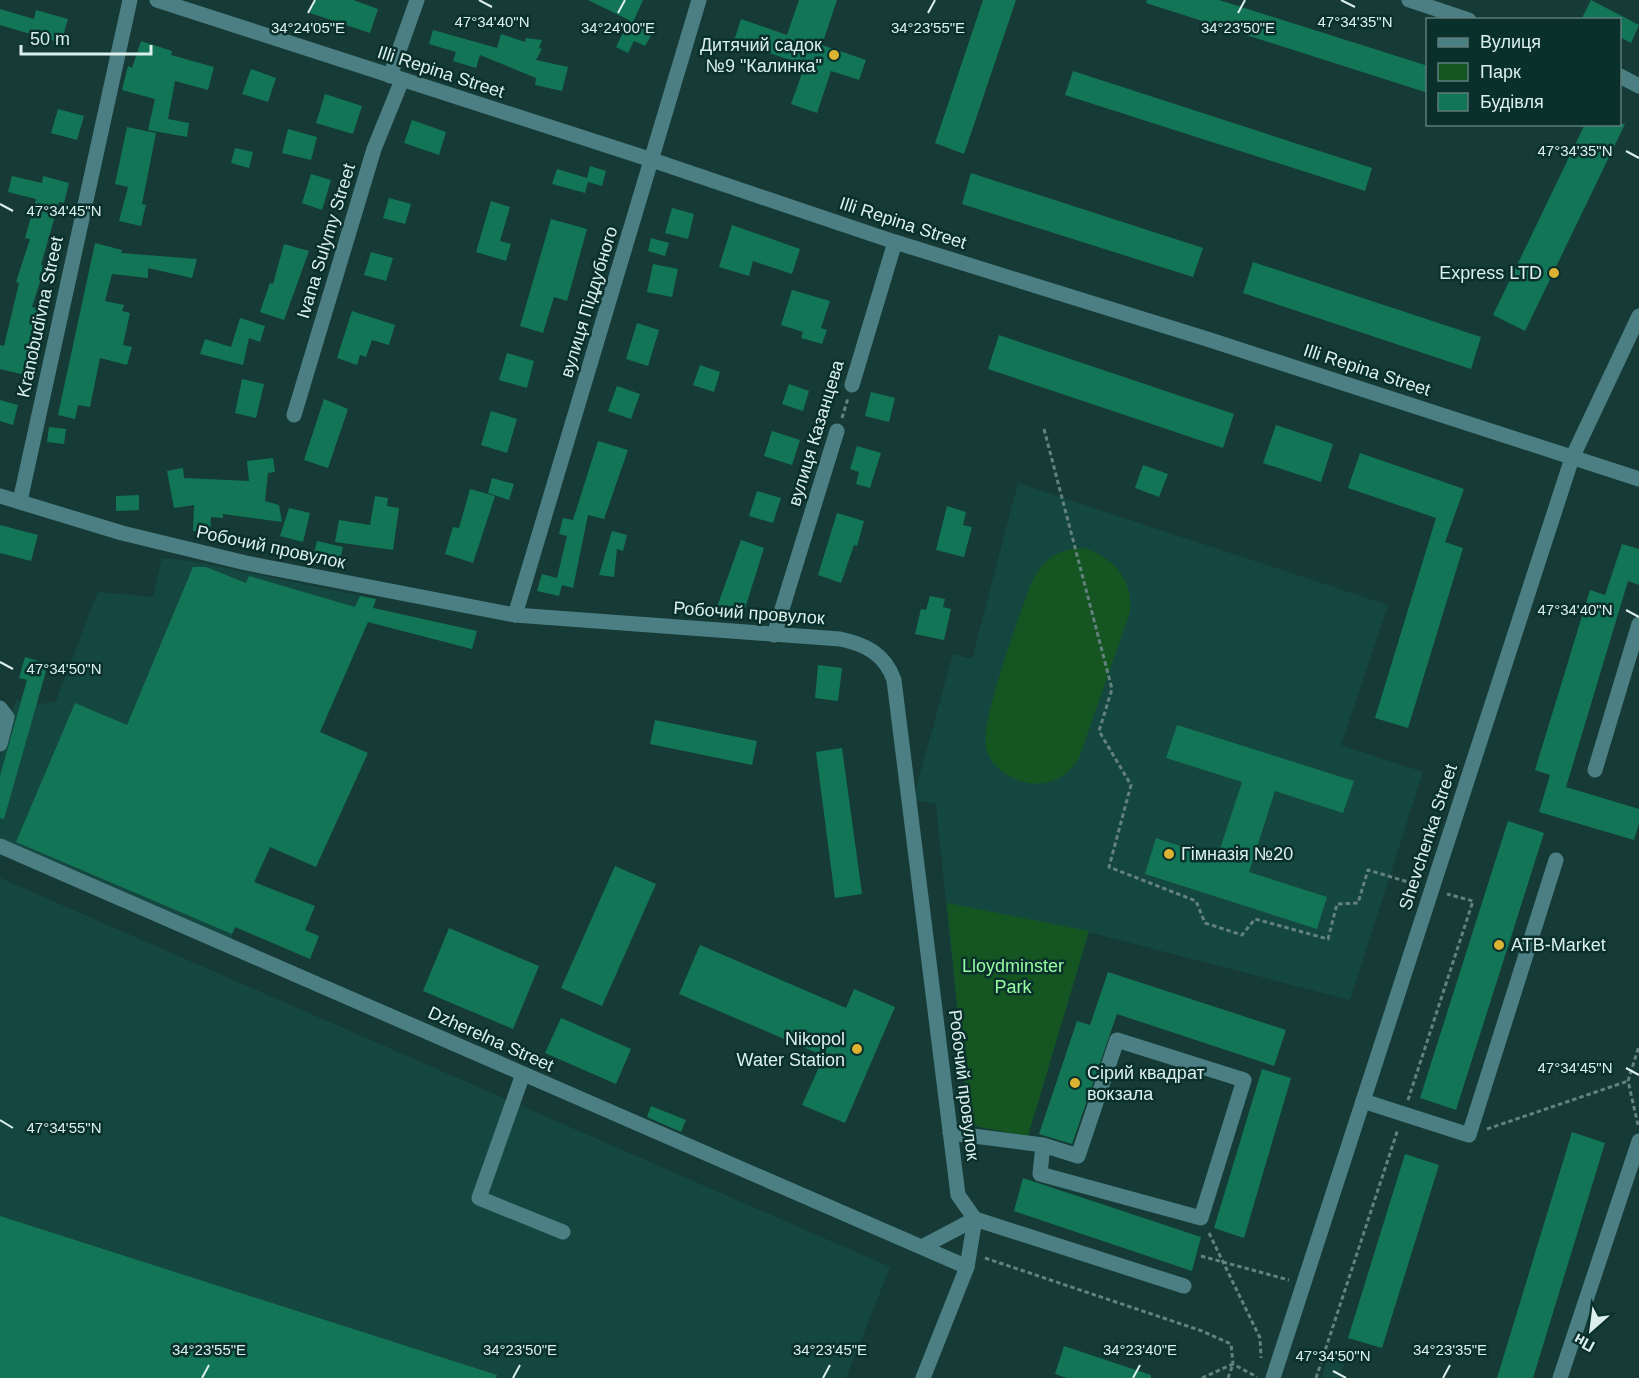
<svg xmlns="http://www.w3.org/2000/svg" width="1639" height="1378" font-family="Helvetica,sans-serif">
<style>
.built{fill:#154741}
.green{fill:#145522}
.building{fill:#127556}
.lines{fill:none;stroke-linecap:round;stroke-linejoin:round}
.path{stroke:#63817d;stroke-width:3;stroke-dasharray:4.5 3;stroke-linecap:butt}
.minor{stroke:#4b7f84;stroke-width:15}
.ticks{fill:none;stroke:#dbefec;stroke-width:2}
.poi-dot{fill:#dcb233;stroke:#0a302c;stroke-width:2}
.labels{text-anchor:middle;dominant-baseline:central;stroke-width:5;stroke-linejoin:round;paint-order:stroke}
.poi-label{font-size:18px;fill:#dbefec;stroke:#0a302c;text-anchor:end}
.street-label{font-size:18px;fill:#dbefec;stroke:#0a302c}
.park-label{font-size:18px;fill:#98fca3;stroke:#0a302c}
.ticks-label{font-size:15px;text-anchor:middle;fill:#dbefec;stroke:#0a302c;stroke-width:5;stroke-linejoin:round;paint-order:stroke}
</style>
<rect width="100%" height="100%" fill="#163b36"/>
<g class="built">
<polygon points="1018,483 1388,605 1341,745 1423,772 1350,1000 1089,932 1028,1136 969,1125 936,804 913,800 953,654 972,659"/>
<polygon points="162,558 191,561 376,599 374,608 477,631 472,649 368,622 229,942 0,841 0,758 16,700 36,705 56,701 98,592 153,597"/>
<polygon points="0,878 890,1267 846,1378 0,1378"/>
<polygon points="1330,1349 1347,1355 1340,1378 1322,1378"/>
</g>
<g class="green">
<path d="M 1084,548 C 1114,557 1136,583 1129,615 L 1079,758 C 1067,776 1053,786 1030,783 C 1012,780 994,770 987,752 C 977,725 1021,614 1031,583 C 1044,559 1056,549 1084,548 Z"/>
<polygon points="947,903 1089,931 1028,1136 969,1125"/>
</g>
<g class="building">
<polygon points="315,0 353,0 378,9 370,33 310,13"/>
<polygon points="588,0 643,0 633,22"/>
<polygon points="799,0 837,0 822,45 866,60 859,80 831,71 817,113 791,104 805,65 734,41 741,19 787,35"/>
<polygon points="983,0 1016,0 964,154 935,143"/>
<polygon points="1147,0 1219,0 1428,66 1428,93 1146,3"/>
<polygon points="1591,0 1639,25 1631,43 1620,37 1620,20 1581,20"/>
<polygon points="0,9 34,19 36,10 68,19 61,43 0,25"/>
<polygon points="629,20 653,32 645,46 634,41 628,53 616,47"/>
<polygon points="433,30 497,48 501,34 525,42 526,38 542,40 539,48 542,49 536,60 568,67 562,91 535,85 536,78 480,55 476,68 453,61 456,52 429,44"/>
<polygon points="141,41 172,51 171,55 214,67 208,90 175,81 168,119 189,123 187,137 148,130 155,99 122,90 128,66 132,68"/>
<polygon points="251,69 276,78 268,102 242,94"/>
<polygon points="1073,71 1372,168 1365,191 1065,95"/>
<polygon points="325,94 362,106 353,134 316,123"/>
<polygon points="58,109 84,116 77,140 51,133"/>
<polygon points="412,120 446,132 439,155 404,143"/>
<polygon points="1585,124 1625,124 1525,331 1493,315"/>
<polygon points="127,127 156,133 142,204 146,205 141,226 119,221 128,187 115,184"/>
<polygon points="288,129 317,137 311,160 282,153"/>
<polygon points="235,148 253,152 249,168 231,163"/>
<polygon points="590,166 606,171 602,186 588,182 585,193 552,184 557,169 587,178"/>
<polygon points="971,173 1203,248 1193,277 962,204"/>
<polygon points="311,174 331,180 322,210 302,203"/>
<polygon points="12,176 42,183 43,176 69,183 64,203 59,202 41,265 45,266 32,307 40,309 25,375 0,369 0,345 4,346 19,283 16,282 30,239 25,238 36,199 8,192"/>
<polygon points="389,198 411,204 405,224 383,218"/>
<polygon points="491,201 510,207 500,241 511,244 506,261 476,252"/>
<polygon points="672,208 694,214 688,239 665,233"/>
<polygon points="551,219 587,229 567,301 554,297 543,333 520,326"/>
<polygon points="732,225 800,249 792,274 753,261 749,276 719,267"/>
<polygon points="651,238 669,243 665,256 648,251"/>
<polygon points="95,243 122,250 121,253 197,259 192,278 148,268 148,278 112,274 105,301 124,305 122,311 130,313 123,345 132,347 127,365 100,358 90,407 78,405 75,419 58,415"/>
<polygon points="284,244 309,251 284,320 260,312 270,283 273,284"/>
<polygon points="371,252 393,258 386,281 364,275"/>
<polygon points="1253,262 1481,337 1471,369 1243,293"/>
<polygon points="653,264 678,269 672,297 647,292"/>
<polygon points="792,290 830,301 821,328 827,330 822,344 801,338 803,332 781,325"/>
<polygon points="352,311 395,325 389,345 372,340 366,357 360,355 357,365 337,358"/>
<polygon points="240,318 265,326 260,342 249,338 243,365 200,354 205,339 231,347"/>
<polygon points="637,323 659,330 648,366 626,359"/>
<polygon points="999,335 1234,414 1223,448 988,369"/>
<polygon points="507,353 534,361 527,388 499,380"/>
<polygon points="700,365 720,372 714,392 693,385"/>
<polygon points="242,379 264,384 256,418 235,413"/>
<polygon points="789,384 809,391 803,411 782,404"/>
<polygon points="617,386 640,394 631,419 608,411"/>
<polygon points="871,392 895,398 889,422 865,416"/>
<polygon points="324,399 348,409 328,468 304,460"/>
<polygon points="0,400 18,405 13,425 0,421"/>
<polygon points="491,411 517,419 507,453 481,445"/>
<polygon points="1276,425 1333,444 1321,482 1263,463"/>
<polygon points="49,427 66,429 64,444 47,442"/>
<polygon points="772,431 800,440 792,465 764,456"/>
<polygon points="598,441 628,450 604,519 588,515 573,588 562,585 559,596 537,591 542,574 557,578 567,536 559,534 563,518 573,520"/>
<polygon points="857,446 881,453 870,488 856,484 859,472 850,469"/>
<polygon points="1360,453 1464,489 1445,542 1463,548 1408,728 1375,718 1436,518 1348,488"/>
<polygon points="273,458 275,472 268,473 265,501 279,505 282,522 223,514 223,518 211,517 210,532 193,531 194,505 174,508 167,471 183,468 184,478 249,481 247,461"/>
<polygon points="1143,465 1168,474 1159,497 1135,488"/>
<polygon points="492,478 514,484 509,500 488,493"/>
<polygon points="470,489 495,496 473,563 445,554 453,527 459,528"/>
<polygon points="757,491 781,498 773,523 749,516"/>
<polygon points="139,495 139,510 116,511 116,496"/>
<polygon points="375,496 388,498 387,506 399,508 393,550 335,542 339,520 370,525"/>
<polygon points="947,506 966,512 963,525 972,527 964,557 936,550"/>
<polygon points="289,508 310,513 303,542 280,536"/>
<polygon points="837,513 864,521 857,546 854,545 841,583 818,575"/>
<polygon points="0,525 38,535 31,561 0,553"/>
<polygon points="612,531 627,535 623,551 617,549 614,577 599,575"/>
<polygon points="741,540 764,548 743,615 717,607"/>
<polygon points="317,541 343,547 338,568 312,562"/>
<polygon points="1622,544 1639,549 1639,585 1628,581 1566,787 1639,809 1639,823 1634,840 1539,812 1550,775 1535,770 1590,590 1605,595"/>
<polygon points="193,567 206,567 246,583 249,576 355,607 360,596 376,599 373,608 477,631 472,649 368,622 320,732 368,753 316,867 270,847 254,882 315,906 305,930 319,936 310,959 235,927 232,934 16,842 75,703 127,725"/>
<polygon points="930,596 945,599 943,607 951,609 944,640 915,634 921,609 926,610"/>
<polygon points="25,657 48,664 4,819 0,818 0,776 27,680 19,678"/>
<polygon points="818,665 842,668 838,701 815,698"/>
<polygon points="655,720 757,741 752,765 650,744"/>
<polygon points="1177,725 1354,781 1343,813 1275,791 1249,872 1327,897 1317,929 1145,874 1156,838 1217,858 1242,782 1166,758"/>
<polygon points="842,748 862,894 835,898 816,752"/>
<polygon points="1508,821 1544,833 1456,1110 1420,1098"/>
<polygon points="615,866 656,884 602,1006 561,988"/>
<polygon points="449,928 539,966 513,1029 423,991"/>
<polygon points="700,945 846,1008 854,989 895,1007 845,1123 802,1105 824,1056 679,994"/>
<polygon points="1108,972 1286,1030 1274,1066 1117,1014 1072,1144 1039,1134 1077,1021 1090,1025"/>
<polygon points="561,1018 631,1049 616,1084 545,1053"/>
<polygon points="1262,1069 1291,1078 1244,1238 1214,1228"/>
<polygon points="651,1106 686,1120 681,1132 647,1117"/>
<polygon points="1572,1132 1605,1143 1533,1378 1497,1378"/>
<polygon points="1405,1154 1439,1165 1382,1348 1348,1338"/>
<polygon points="1023,1178 1201,1237 1192,1271 1014,1211"/>
<polygon points="0,1216 497,1375 496,1378 0,1378"/>
<polygon points="1064,1346 1151,1375 1151,1378 1067,1378 1055,1374"/>
</g>
<g class="lines">
<g class="path">
<polyline points="842,418 848,398"/>
<polyline points="1044,429 1112,689 1099,731 1131,785 1109,867 1196,901 1205,923 1242,935 1255,919 1328,939 1337,904 1358,903 1368,870 1418,885"/>
<polyline points="1408,1100 1473,901 1447,894"/>
<polyline points="1638,1125 1628,1081 1639,1046"/>
<polyline points="1487,1129 1628,1081"/>
<polyline points="1209,1233 1260,1338 1261,1358"/>
<polyline points="1201,1256 1289,1280"/>
<polyline points="985,1258 1202,1331 1231,1344 1233,1364 1257,1377"/>
<polyline points="1202,1378 1233,1364"/>
<polyline points="1228,1378 1233,1364"/>
<polyline points="1316,1378 1398,1129"/>
</g>
<g class="minor">
<polyline points="157,0 652,160 895,242 1207,339 1639,479"/>
<polyline points="1409,0 1469,20"/>
<polyline points="390,76 417,0"/>
<polyline points="1620,76 1639,86"/>
<polyline points="852,385 895,242"/>
<polyline points="294,415 374,149 402,80"/>
<path d="M 0,496 L 122,533 L 246,563 L 515,615 L 840,639 C 865,644 885,654 894,680 L 958,1195 L 975,1219 L 967,1267 L 923,1378"/>
<polyline points="20,501 130,0"/>
<polyline points="515,615 699,0"/>
<polyline points="774,635 837,431"/>
<polyline points="0,708 7,717 0,744"/>
<polyline points="1595,770 1639,624"/>
<polyline points="0,846 967,1267"/>
<polyline points="523,1074 479,1198 563,1232"/>
<polyline points="1363,1101 1469,1135 1556,860"/>
<polyline points="950,1133 1043,1145 1040,1174 1201,1218 1244,1080 1117,1040 1078,1156 1043,1145"/>
<polyline points="922,1247 975,1219 1184,1286"/>
<polyline points="1273,1378 1572,458 1639,316"/>
<polyline points="1560,1378 1639,1141"/>
</g>
</g>
<path class="ticks" d="M 479,0 L 492,7M 1341,0 L 1355,7M 308,13 L 315,0M 618,13 L 625,0M 928,13 L 935,0M 1238,13 L 1245,0M 1626,151 L 1639,158M 0,204 L 13,211M 1626,610 L 1639,617M 0,662 L 13,669M 1626,1068 L 1639,1075M 0,1120 L 13,1128M 1333,1371 L 1346,1378M 202,1378 L 209,1365M 513,1378 L 520,1365M 823,1378 L 830,1365M 1133,1378 L 1140,1365M 1443,1378 L 1450,1365"/>
<g class="poi-dot">
<circle cx="834" cy="55" r="6"/>
<circle cx="1554" cy="273" r="6"/>
<circle cx="1169" cy="854" r="6"/>
<circle cx="1499" cy="945" r="6"/>
<circle cx="857" cy="1049" r="6"/>
<circle cx="1075" cy="1083" r="6"/>
</g>
<g class="labels">
<g class="poi-label">
<text x="822" y="45">Дитячий садок<tspan x="822" dy="21">№9 "Калинка"</tspan></text>
<text x="1542" y="273">Express LTD</text>
<text x="1181" y="854" text-anchor="start">Гімназія №20</text>
<text x="1511" y="945" text-anchor="start">ATB-Market</text>
<text x="845" y="1039">Nikopol<tspan x="845" dy="21">Water Station</tspan></text>
<text x="1087" y="1073" text-anchor="start">Сірий квадрат<tspan x="1087" dy="21">вокзала</tspan></text>
</g>
<g class="street-label">
<text transform="translate(441 72) rotate(18)">Illi Repina Street</text>
<text transform="translate(903 223) rotate(18)">Illi Repina Street</text>
<text transform="translate(326 241) rotate(-73)">Ivana Sulymy Street</text>
<text transform="translate(589 302) rotate(-73)">вулиця Піддубного</text>
<text transform="translate(40 317) rotate(-78)">Kranobudivna Street</text>
<text transform="translate(1367 370) rotate(18)">Illi Repina Street</text>
<text transform="translate(816 433) rotate(-73)">вулиця Казанцева</text>
<text transform="translate(271 547) rotate(12)">Робочий провулок</text>
<text transform="translate(749 613) rotate(4)">Робочий провулок</text>
<text transform="translate(1428 837) rotate(-72)">Shevchenka Street</text>
<text transform="translate(491 1039) rotate(24)">Dzherelna Street</text>
<text transform="translate(964 1085) rotate(83)">Робочий провулок</text>
</g>
<g class="park-label">
<text x="1013" y="966">Lloydminster<tspan x="1013" dy="21">Park</tspan></text>
</g>
</g>
<g class="ticks-label">
<text x="492" y="27">47°34'40"N</text>
<text x="1355" y="27">47°34'35"N</text>
<text x="308" y="33">34°24'05"E</text>
<text x="618" y="33">34°24'00"E</text>
<text x="928" y="33">34°23'55"E</text>
<text x="1238" y="33">34°23'50"E</text>
<text x="1575" y="156">47°34'35"N</text>
<text x="64" y="216">47°34'45"N</text>
<text x="1575" y="615">47°34'40"N</text>
<text x="64" y="674">47°34'50"N</text>
<text x="1575" y="1073">47°34'45"N</text>
<text x="64" y="1133">47°34'55"N</text>
<text x="209" y="1355">34°23'55"E</text>
<text x="520" y="1355">34°23'50"E</text>
<text x="830" y="1355">34°23'45"E</text>
<text x="1140" y="1355">34°23'40"E</text>
<text x="1450" y="1355">34°23'35"E</text>
<text x="1333" y="1361">47°34'50"N</text>
</g>
<rect x="1426" y="18" width="195" height="108" fill="#0a302c" stroke="#5e7c79" stroke-width="1.5"/>
<rect x="1438" y="38" width="30" height="9" fill="#4b7f84" stroke="#5e7c79" stroke-width="1.5"/>
<text x="1480" y="48" font-size="18" fill="#dbefec">Вулиця</text>
<rect x="1438" y="63" width="30" height="18" fill="#145522" stroke="#5e7c79" stroke-width="1.5"/>
<text x="1480" y="78" font-size="18" fill="#dbefec">Парк</text>
<rect x="1438" y="93" width="30" height="18" fill="#127556" stroke="#5e7c79" stroke-width="1.5"/>
<text x="1480" y="108" font-size="18" fill="#dbefec">Будівля</text>
<g transform="translate(1591 1330) rotate(208)" stroke="#0a302c" stroke-width="4.5" paint-order="stroke">
<path d="M0-4.5L10 22L0 15L-10 22Z" fill="#dbefec"/>
<text y="-9" font-size="16" font-weight="bold" text-anchor="middle" fill="#dbefec">Пн</text>
</g>
<path d="M21 45v9h130v-9" fill="none" stroke="#dbefec" stroke-width="3"/>
<text x="30" y="45" font-size="18" fill="#dbefec" stroke="#0a302c" stroke-width="4.5" paint-order="stroke">50 m</text>
</svg>
